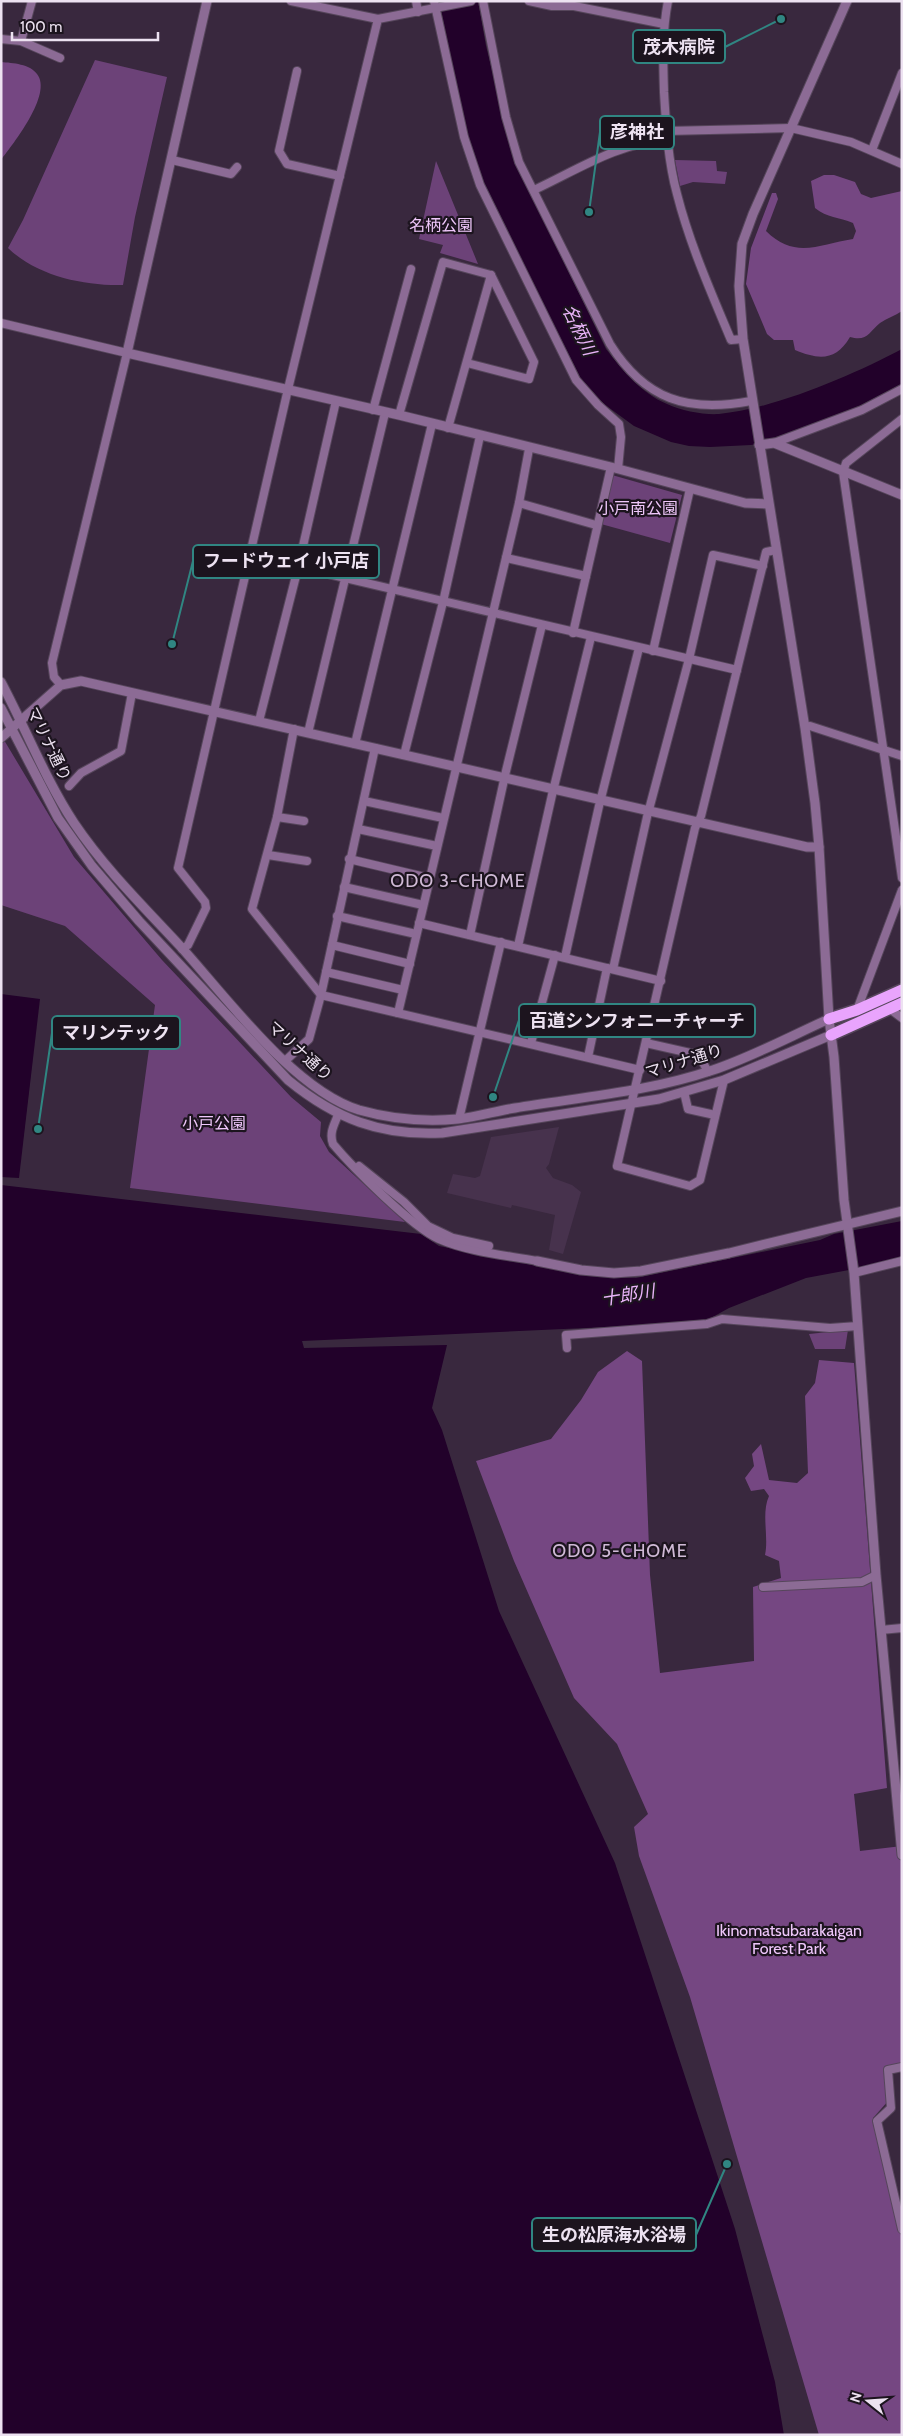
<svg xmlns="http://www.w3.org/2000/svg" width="903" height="2436" font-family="Cabin,'Noto Sans JP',sans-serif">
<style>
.built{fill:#47324d}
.green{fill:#6c4278}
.forest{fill:#754782}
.water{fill:#22012a}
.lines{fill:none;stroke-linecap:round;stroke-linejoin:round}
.minor-casing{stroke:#56465b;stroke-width:10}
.tertiary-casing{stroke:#56465b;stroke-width:11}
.primary-casing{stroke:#56465b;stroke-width:14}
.minor{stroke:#8c6b95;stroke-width:8}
.tertiary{stroke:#8c6b95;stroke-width:9}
.primary{stroke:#e9a4fd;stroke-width:11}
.labels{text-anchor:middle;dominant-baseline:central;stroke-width:4.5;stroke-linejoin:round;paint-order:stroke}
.park-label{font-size:16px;fill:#efc7fb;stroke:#1c141e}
.street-label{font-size:16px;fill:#ede2f1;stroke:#1c141e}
.water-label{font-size:18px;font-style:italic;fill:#e8b3f8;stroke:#1c141e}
.neighbourhood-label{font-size:18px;letter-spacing:1px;fill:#d0bad6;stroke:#1c141e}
.leader{fill:none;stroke:#308682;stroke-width:2}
.callout-dot{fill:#308682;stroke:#1c141e;stroke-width:2}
.callout{fill:#1c141e;stroke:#308682;stroke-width:2}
.callout-label{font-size:18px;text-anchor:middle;font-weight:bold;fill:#ede2f1}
</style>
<rect width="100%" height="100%" fill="#39283e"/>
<polygon class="built" points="559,1127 549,1164 546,1168 553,1178 572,1185 581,1192 563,1254 549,1250 555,1215 512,1205 511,1208 447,1193 453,1174 475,1178 480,1176 491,1137"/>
<g class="green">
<path d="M 95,60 L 167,77 L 135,217 L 123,285 C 84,286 37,276 8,248 L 23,220 Z"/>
<polygon points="675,160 716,161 717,171 727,172 725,184 693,182 680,186"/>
<polygon points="436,161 478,264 440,253 443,245 419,239"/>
<polygon points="612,475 682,495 670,543 601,524"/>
<polygon points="1,735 74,857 162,960 231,1033 291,1097 321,1122 320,1136 329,1152 405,1222 130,1188 155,1005 65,926 1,905"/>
<polygon points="848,1330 845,1349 815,1349 809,1334"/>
</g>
<g class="forest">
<path d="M 1,62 C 13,63 30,64 37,74 C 53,94 13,144 1,160 Z"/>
<path d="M 824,175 L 834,175 L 855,182 L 861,194 L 871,198 L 902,191 L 902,311 C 895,316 887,318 880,323 C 869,332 867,342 850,337 C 836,361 819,360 795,350 L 793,340 L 774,340 L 767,334 L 746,284 L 751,248 L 772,193 L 776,193 L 778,199 L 766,231 C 795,260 820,244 853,239 L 856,231 L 853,223 C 839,217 827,218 815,208 L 811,181 Z"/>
<path d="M 627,1351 L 642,1361 L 650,1575 L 660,1673 L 754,1661 L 753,1587 L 781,1578 L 779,1561 L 765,1555 C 769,1536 761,1514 769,1496 L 764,1489 L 751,1491 L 745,1478 L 754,1466 L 752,1454 L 761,1444 L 769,1480 L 797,1483 L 808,1473 L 805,1396 L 815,1383 L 819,1360 L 854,1363 L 887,1788 L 854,1794 L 860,1851 L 902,1846 L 902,2063 L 886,2067 L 889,2100 L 873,2118 L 902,2240 L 902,2435 L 819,2435 L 690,1997 L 639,1856 L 634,1827 L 648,1814 L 617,1744 L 574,1698 L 514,1561 L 476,1461 L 551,1439 L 581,1400 L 598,1372 Z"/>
</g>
<g class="water">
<path d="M 439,1 L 478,1 L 486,46 L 515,162 L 606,349 C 623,371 641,393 667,404 C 682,411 704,415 719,414 C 774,409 853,375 902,349 L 902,385 L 877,399 L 773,441 L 751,445 L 710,447 L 689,446 L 671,442 L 634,426 L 604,404 L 580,377 L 484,186 L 467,139 Z"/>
<polygon points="1,994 40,999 19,1178 1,1177"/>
<polygon points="1,1185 421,1234 439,1246 588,1276 636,1278 820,1240 834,1234 902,1221 902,1256 865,1267 806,1278 729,1308 709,1319 630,1326 302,1341 304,1348 447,1345 432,1408 442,1430 499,1611 615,1863 735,2229 775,2382 784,2435 1,2435"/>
</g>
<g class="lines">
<defs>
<g id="minor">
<polyline points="291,1 378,19"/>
<polyline points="416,1 418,12"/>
<polyline points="434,1 464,137 480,185 576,380 598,405 619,424 621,437 618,469"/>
<path d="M 483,1 L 506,117 L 519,162 L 610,344 C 645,400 688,413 751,401"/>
<polyline points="529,1 552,6 574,6 664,24"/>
<path d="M 668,1 C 662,32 663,61 664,92 C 666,126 668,161 677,194 C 690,245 711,292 731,340 L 743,339"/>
<polyline points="1,39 21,41 60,58"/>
<polyline points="21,41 32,1"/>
<polyline points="297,71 279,151 287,164 340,176"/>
<polyline points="666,131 791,128 851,142 902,164"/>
<polyline points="872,150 902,73"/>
<polyline points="172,160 231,174 237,167"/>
<path d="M 534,190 C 579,169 617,143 667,140"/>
<polyline points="1,323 127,353 52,663 54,677 61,685"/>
<polyline points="467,363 529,379 534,362 491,275"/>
<polyline points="373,410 411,269"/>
<polyline points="399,415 443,262 491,275 448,428"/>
<polyline points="902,419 846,463 843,472 902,878"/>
<polyline points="774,443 862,410 902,389"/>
<polyline points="519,503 596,525"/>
<polyline points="251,556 737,670"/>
<polyline points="506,558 586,576"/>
<polyline points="573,633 611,467"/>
<polyline points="653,651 690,489"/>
<polyline points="259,721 298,568 336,401"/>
<polyline points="805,728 810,726 902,756"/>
<polyline points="294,729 277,817 252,909 321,995 640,1070"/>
<polyline points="308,733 385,413"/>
<polyline points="355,744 432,424"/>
<polyline points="404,755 443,602 480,436"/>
<polyline points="69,786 81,773 121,751 132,693"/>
<polyline points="364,801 443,818"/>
<polyline points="277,817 304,821"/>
<polyline points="358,829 437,846"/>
<polyline points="268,855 307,861"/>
<polyline points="349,859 429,878"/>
<polyline points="344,887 423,905"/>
<polyline points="337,916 416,934"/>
<polyline points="419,923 661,981"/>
<polyline points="470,935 506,771 542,625"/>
<polyline points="332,945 410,964"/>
<polyline points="518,946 552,795 591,637"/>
<polyline points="182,949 188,945 206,908 205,902 178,868 288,389 378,19 471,1"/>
<polyline points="565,957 599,806 639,648"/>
<polyline points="613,969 647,817 689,659 713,555 763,566"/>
<polyline points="326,972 403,990"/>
<polyline points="890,1009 902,1018"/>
<polyline points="857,1010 902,890"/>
<polyline points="398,1013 519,503 529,449"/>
<polyline points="531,1043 555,955"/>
<polyline points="646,1043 699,1055 708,1072"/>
<polyline points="588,1057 607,968"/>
<polyline points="285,1061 309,1039 321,995 375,748"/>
<polyline points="724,1080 700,1180 690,1186 617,1166 695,828 701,816 766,552 776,550"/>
<polyline points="684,1092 688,1109 715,1115"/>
<path d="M 338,1115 C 334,1125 329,1133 333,1144 C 354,1169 411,1226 439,1239 C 469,1252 505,1255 537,1261"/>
<polyline points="459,1119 501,942"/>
<polyline points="359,1166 404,1202 428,1226 453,1238 489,1246"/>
<polyline points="854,1273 902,1261"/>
<polyline points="567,1348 566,1335 707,1324 722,1319 830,1328 858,1326"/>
<polyline points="763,1587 862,1582 876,1575"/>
<polyline points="881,1630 902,1628"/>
<polyline points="902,2067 888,2070 891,2108 877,2121 902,2229"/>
</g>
<g id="tertiary">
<polyline points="207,1 127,353 399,415 611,467 745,503 768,504"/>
<polyline points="847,1 753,214 742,244 739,286 743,339 805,728 815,803 819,847 829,1019 834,1057 844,1200 854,1273 876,1575 902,1855"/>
<polyline points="759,445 774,443 902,495"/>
<path d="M 1,682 C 26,729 45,779 74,823 C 105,869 144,907 181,947 C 226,997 294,1090 359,1110 C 391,1119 425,1122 458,1119 C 477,1117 496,1111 515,1108 C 582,1097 648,1092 713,1070 C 752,1057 791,1036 829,1019"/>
<path d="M 1,708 L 58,818 L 92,866 L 139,921 L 288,1080 C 336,1119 380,1136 442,1133 L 659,1099 L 724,1080 L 831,1035"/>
<polyline points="1,738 61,685 81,681 807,847 819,847"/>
<polyline points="537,1261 581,1270 614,1273 641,1271 729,1253 902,1211"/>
</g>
<g id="primary">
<polyline points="829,1019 857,1010 902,990"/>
<polyline points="831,1035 902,1003"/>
</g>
</defs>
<use href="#minor" class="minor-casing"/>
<use href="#tertiary" class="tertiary-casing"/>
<use href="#primary" class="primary-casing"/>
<use href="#minor" class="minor"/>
<use href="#tertiary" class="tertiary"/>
<use href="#primary" class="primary"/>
</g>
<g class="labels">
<g class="park-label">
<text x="441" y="225">名柄公園</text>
<text x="638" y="508">小戸南公園</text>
<text x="214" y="1123">小戸公園</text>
<text x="789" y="1930">Ikinomatsubarakaigan<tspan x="789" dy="18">Forest Park</tspan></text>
</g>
<g class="street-label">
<text transform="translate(49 744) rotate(64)">マリナ通り</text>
<text transform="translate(300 1051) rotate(42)">マリナ通り</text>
<text transform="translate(684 1061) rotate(-17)">マリナ通り</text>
</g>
<g class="water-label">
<text transform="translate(579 330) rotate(64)">名柄川</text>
<text transform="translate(628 1295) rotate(-9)">十郎川</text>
</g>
<g class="neighbourhood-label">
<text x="458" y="881">ODO 3-CHOME</text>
<text x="620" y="1551">ODO 5-CHOME</text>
</g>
</g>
<path class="leader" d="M781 19L725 47M589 212L600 132M172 644L193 561M493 1097L519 1020M38 1129L52 1033M727 2164L696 2235"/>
<g class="callout-dot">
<circle cx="781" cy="19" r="5"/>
<circle cx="589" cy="212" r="5"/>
<circle cx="172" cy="644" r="5"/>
<circle cx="493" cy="1097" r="5"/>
<circle cx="38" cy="1129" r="5"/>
<circle cx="727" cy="2164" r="5"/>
</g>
<g class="callout">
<rect x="633" y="30" width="92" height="33" rx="5"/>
<rect x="600" y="116" width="74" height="33" rx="5"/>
<rect x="193" y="545" width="186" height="33" rx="5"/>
<rect x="519" y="1004" width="236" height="33" rx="5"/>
<rect x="52" y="1016" width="128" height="33" rx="5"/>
<rect x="532" y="2218" width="164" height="33" rx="5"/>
</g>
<g class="callout-label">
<text x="679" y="53">茂木病院</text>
<text x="637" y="138">彦神社</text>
<text x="286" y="567">フードウェイ 小戸店</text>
<text x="637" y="1027">百道シンフォニーチャーチ</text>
<text x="116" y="1039">マリンテック</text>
<text x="614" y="2241">生の松原海水浴場</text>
</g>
<rect width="903" height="2436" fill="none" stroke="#ede2f1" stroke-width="5"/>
<g transform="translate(868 2401) rotate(287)" stroke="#1c141e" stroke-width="4" paint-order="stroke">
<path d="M0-4L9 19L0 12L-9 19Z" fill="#ede2f1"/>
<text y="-8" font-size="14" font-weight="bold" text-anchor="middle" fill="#ede2f1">N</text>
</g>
<path d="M12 32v8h146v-8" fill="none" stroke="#ede2f1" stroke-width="2.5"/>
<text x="20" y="32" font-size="15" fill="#ede2f1" stroke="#1c141e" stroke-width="4" paint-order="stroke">100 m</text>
</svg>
